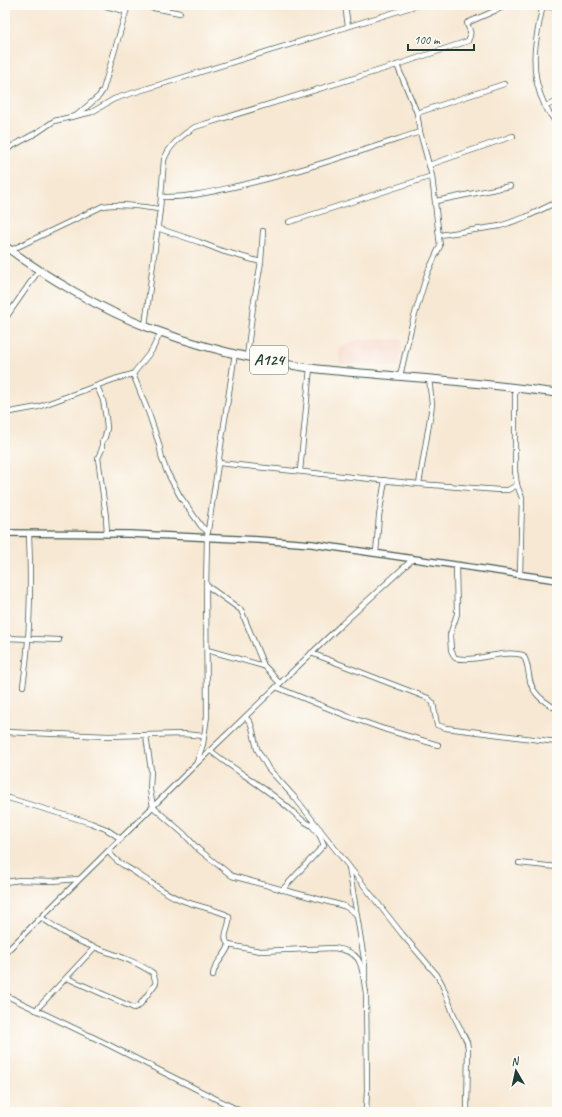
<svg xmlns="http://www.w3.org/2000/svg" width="562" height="1117" font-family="Caveat,sans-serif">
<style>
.built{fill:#f6d2c4}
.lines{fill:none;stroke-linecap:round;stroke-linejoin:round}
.minor-casing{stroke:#3f574c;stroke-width:6}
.major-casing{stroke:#3f574c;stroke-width:8}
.highway-casing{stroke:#3f574c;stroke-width:9}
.minor{stroke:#fff;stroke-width:4.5}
.major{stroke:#fff;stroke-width:5.5}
.highway{stroke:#fff;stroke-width:7}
.labels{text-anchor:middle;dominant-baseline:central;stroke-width:3.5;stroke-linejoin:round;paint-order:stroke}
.shield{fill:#fdfcf7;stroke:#62766e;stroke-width:1}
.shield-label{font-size:16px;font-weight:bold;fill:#1f3d34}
</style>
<rect width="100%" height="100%" fill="#fdfcf7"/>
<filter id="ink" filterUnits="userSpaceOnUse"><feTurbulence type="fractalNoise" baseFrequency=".025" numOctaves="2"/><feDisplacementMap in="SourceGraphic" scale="8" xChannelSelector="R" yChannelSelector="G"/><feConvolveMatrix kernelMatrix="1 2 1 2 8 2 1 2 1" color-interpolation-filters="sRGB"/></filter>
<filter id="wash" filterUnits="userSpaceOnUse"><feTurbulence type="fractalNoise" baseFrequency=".012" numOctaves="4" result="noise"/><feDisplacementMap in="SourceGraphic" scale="16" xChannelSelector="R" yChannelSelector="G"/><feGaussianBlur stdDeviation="0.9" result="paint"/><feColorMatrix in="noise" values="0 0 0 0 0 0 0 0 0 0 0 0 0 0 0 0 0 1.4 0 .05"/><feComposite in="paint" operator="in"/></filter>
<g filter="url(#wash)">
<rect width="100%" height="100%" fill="#f7e8d3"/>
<polygon class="built" points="403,339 400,366 340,364 338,349 356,340"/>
</g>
<g filter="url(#ink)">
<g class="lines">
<defs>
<g id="minor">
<polyline points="102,5 125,11"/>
<polyline points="138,5 180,13"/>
<polyline points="345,5 348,26"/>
<polyline points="539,5 557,8"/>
<path d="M 543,5 C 535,41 528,71 545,106 C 548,112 553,118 557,124"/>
<polyline points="397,65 417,113 420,132"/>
<polyline points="545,106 557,102"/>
<polyline points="417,113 504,84"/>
<polyline points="77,115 99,96 103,90 128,5"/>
<polyline points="5,150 38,132 54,121 92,112 114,99 126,95 418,5"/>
<polyline points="429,165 513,136"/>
<path d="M 161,197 C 189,198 215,191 242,185 C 302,171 361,151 420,132 L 432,176 L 440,246 L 427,274 L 412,324 L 400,376"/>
<polyline points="436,201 510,186"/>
<path d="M 160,209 L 164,160 C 169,145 182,135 195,127 L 397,65 L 468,41 C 473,31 469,31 467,23 L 508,5"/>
<polyline points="289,222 432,176"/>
<polyline points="157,228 199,242 222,251 261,262"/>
<polyline points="440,235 500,226 526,217 557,202"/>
<path d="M 11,250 L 103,206 C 121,203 141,207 160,209 L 145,326"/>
<polyline points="5,319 39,270"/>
<polyline points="161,332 152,350 133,374 149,414 159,444 162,459 167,472 180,496 201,526 208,532"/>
<polyline points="247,356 253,307 261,262 263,231"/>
<polyline points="97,386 103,400 106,418 107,428 105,437 102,442 102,449 98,458 106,517 107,534"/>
<polyline points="515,389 515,471 517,485 522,498 520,575"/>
<polyline points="5,413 38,407 115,379 133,374"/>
<polyline points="219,463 419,484 499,490 508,490 517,485"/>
<polyline points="300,471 310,368"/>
<polyline points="419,484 431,412 432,404 429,379"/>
<polyline points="376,553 379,516 385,480"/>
<path d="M 456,566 L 457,614 L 450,635 L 451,650 L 455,658 C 477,663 500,649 523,655 C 531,666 526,682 536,693 C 540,699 547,703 553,707"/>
<polyline points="206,585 241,610 264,666"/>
<polyline points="5,638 59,640"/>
<path d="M 207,650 L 264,666 C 271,671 273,678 280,683"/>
<polyline points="311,653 428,698 433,703 437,725 446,728 557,742"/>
<path d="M 23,686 C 31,635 31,584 29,533"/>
<polyline points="276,687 347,716 384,729 438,745"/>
<polyline points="245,717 250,722 252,727 257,749 268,768 296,799 402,934 437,975 442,984 455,1018 467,1042 468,1049 467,1112"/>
<polyline points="5,732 108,736 183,734 204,736"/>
<polyline points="146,736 151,770 150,790 153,807 184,834 198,849 232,876 344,906 351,910 357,915"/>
<path d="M 211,751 C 233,769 258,783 280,801 C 295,812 301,823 320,829"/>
<polyline points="197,762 203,744 207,716 206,589 207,537 235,353"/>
<polyline points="5,797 91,823 106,829 121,839"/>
<path d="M 108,851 C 117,864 127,866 139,875 C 153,884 166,894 181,900 C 196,906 211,908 225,914 L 229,917 C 231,927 220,936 229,945 L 260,951 L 334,948 C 365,952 361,967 366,993"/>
<polyline points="519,863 557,867"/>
<polyline points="349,867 365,965 365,980"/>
<polyline points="5,882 20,880 52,881 79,879"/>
<polyline points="282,890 324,845 320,836 312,826"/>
<path d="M 42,918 C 54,926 67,936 81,942 C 105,952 131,958 153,973 L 156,983 L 139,1006 L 134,1008 L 67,978"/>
<polyline points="5,953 197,763 342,624 413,559"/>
<path d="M 213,976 C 213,964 226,956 229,945"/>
<polyline points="366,992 367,1090 366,1112"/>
<polyline points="5,995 101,1041 242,1112"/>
<polyline points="36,1010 95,947"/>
</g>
<polyline id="major" points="5,533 130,534 259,540 312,544 557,580"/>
<path id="highway" d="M 5,246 C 47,278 102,310 152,329 C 201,347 259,361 310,368 C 338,372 367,373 395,376 C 449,380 503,386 557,393"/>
</defs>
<use href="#minor" class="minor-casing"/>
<use href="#major" class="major-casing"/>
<use href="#highway" class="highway-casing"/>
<use href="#minor" class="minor"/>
<use href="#major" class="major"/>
<use href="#highway" class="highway"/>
</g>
</g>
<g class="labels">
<rect class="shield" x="250" y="346" width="38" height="28" rx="3"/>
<g class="shield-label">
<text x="269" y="360">A124</text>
</g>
</g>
<rect width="562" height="1117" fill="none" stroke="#fdfcf7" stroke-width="20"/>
<g transform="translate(516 1071) rotate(351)" stroke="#fdfcf7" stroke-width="3" paint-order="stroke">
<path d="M0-3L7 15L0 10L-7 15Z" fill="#1f3d34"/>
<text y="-6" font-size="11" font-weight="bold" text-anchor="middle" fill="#1f3d34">N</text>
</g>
<path d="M408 44v6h66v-6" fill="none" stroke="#1f3d34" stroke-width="2"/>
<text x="414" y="44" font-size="12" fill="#1f3d34" stroke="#fdfcf7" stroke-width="3" paint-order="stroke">100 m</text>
</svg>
